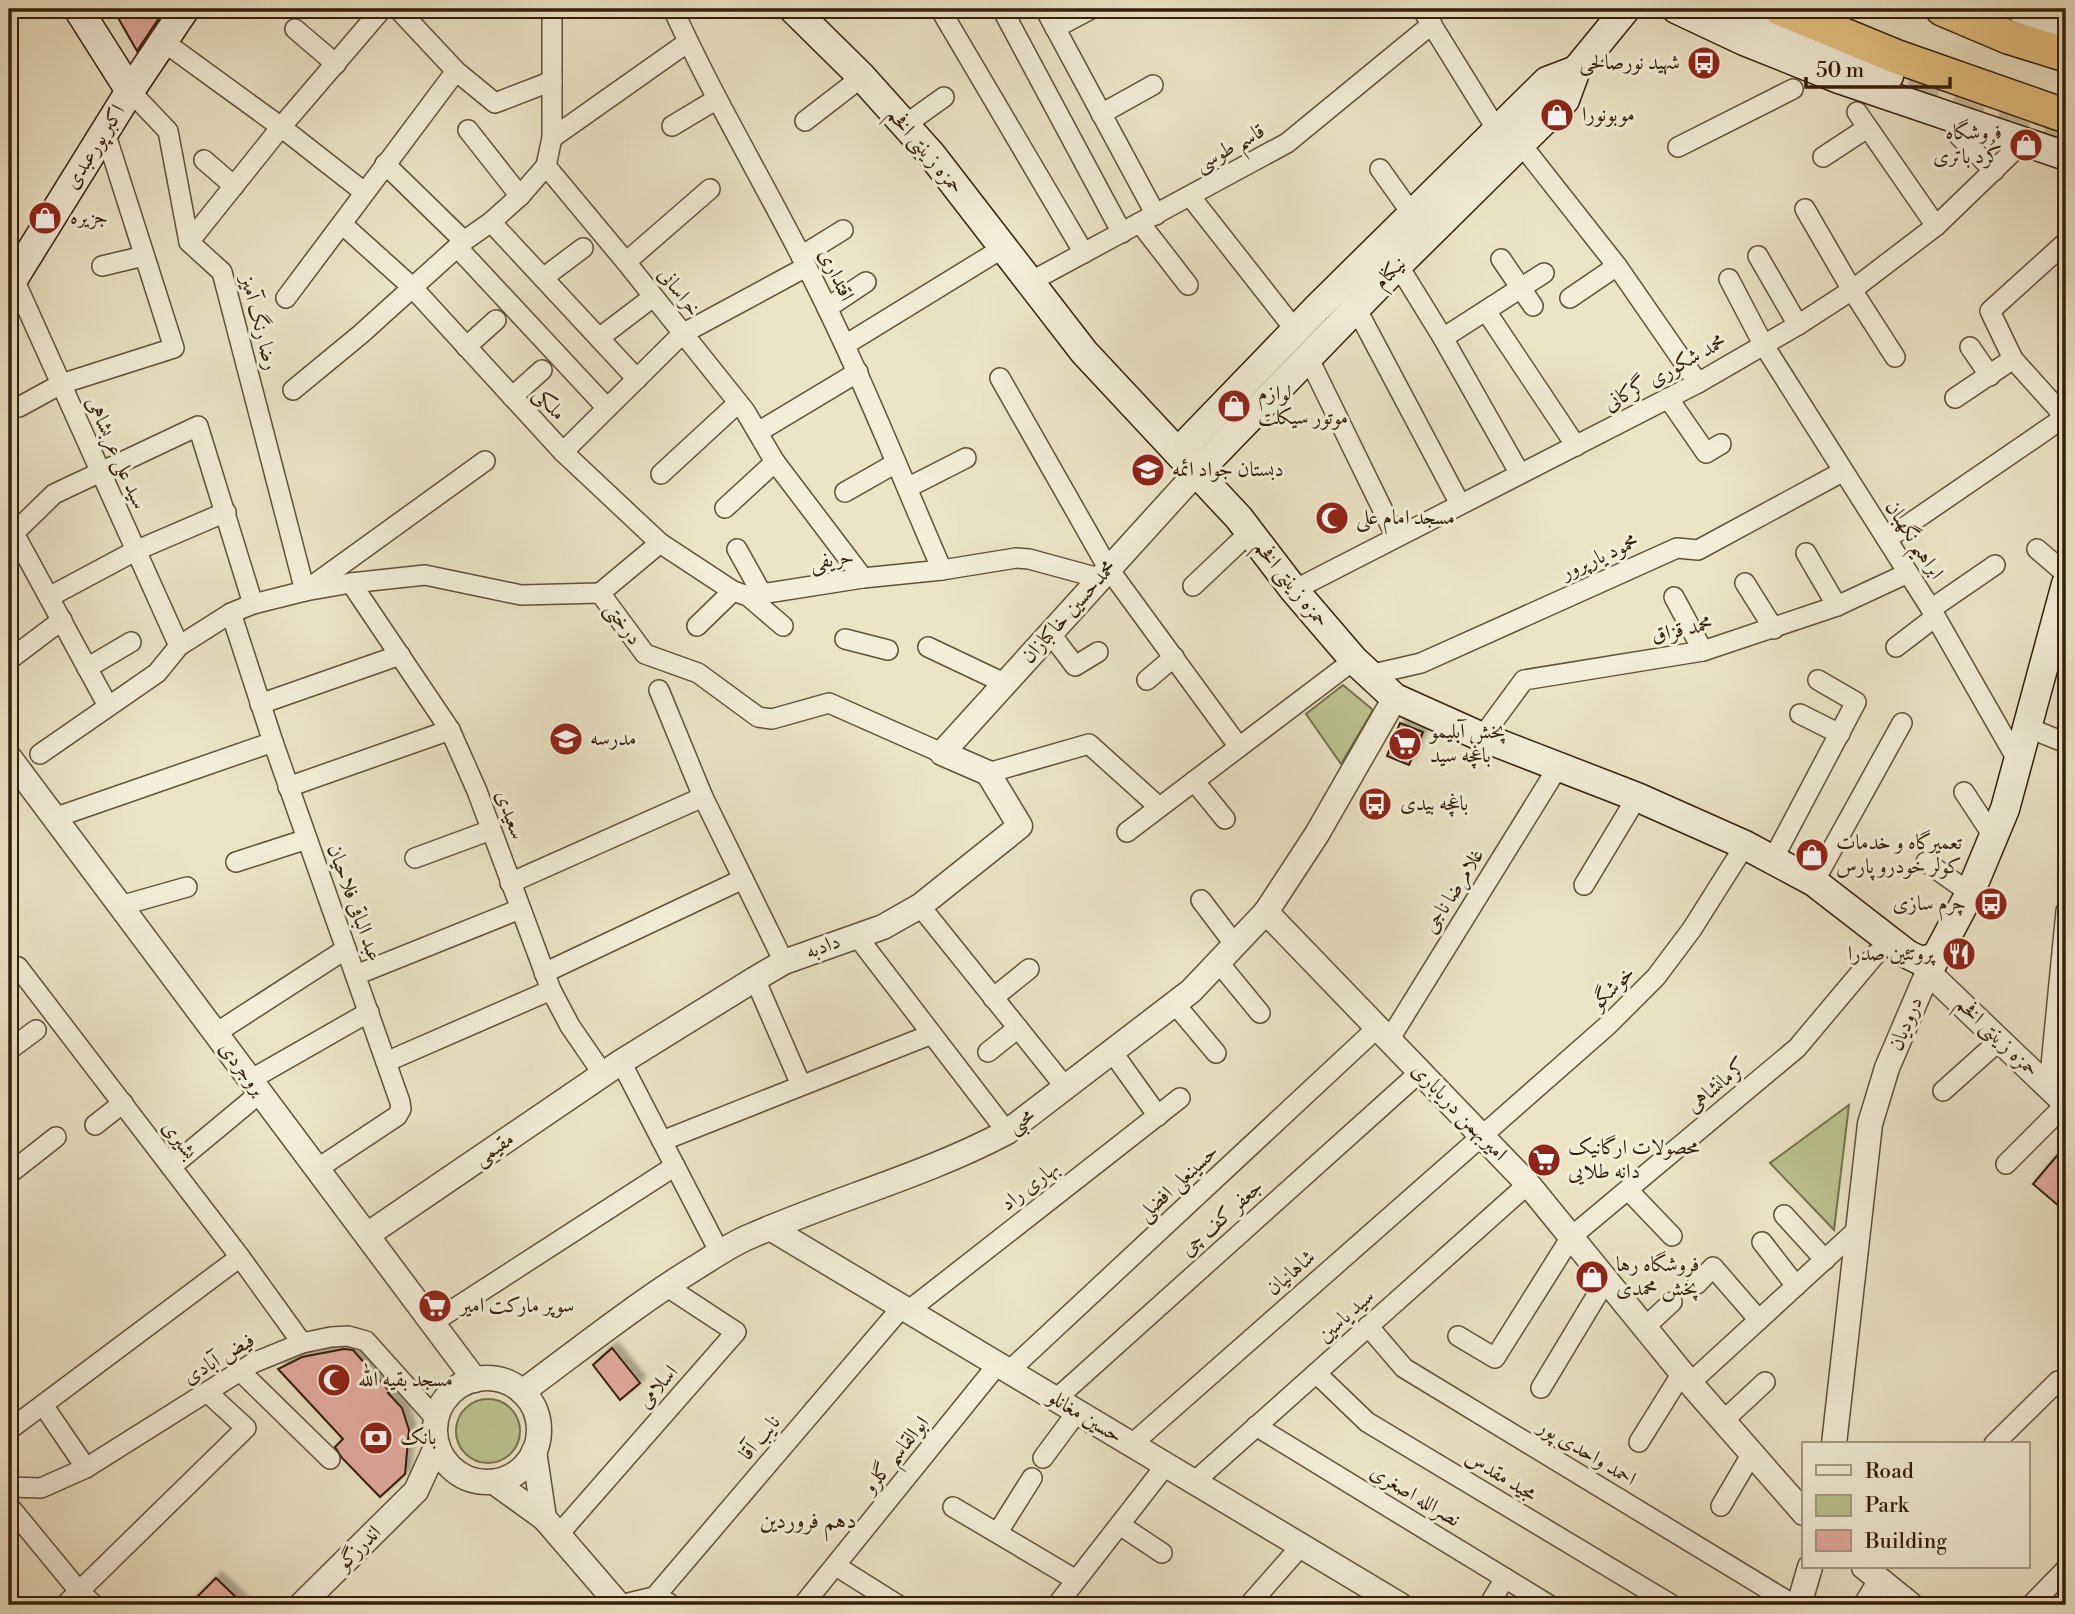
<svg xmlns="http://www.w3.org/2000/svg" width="2075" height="1614" font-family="'Libre Bodoni',Amiri,serif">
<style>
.green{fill:#bcc391;stroke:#78704d;stroke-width:2}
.building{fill:#e3ab9d;stroke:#331e09;stroke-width:2;filter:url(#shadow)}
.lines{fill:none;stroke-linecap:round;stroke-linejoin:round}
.primary-tunnel{stroke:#c7bc9f;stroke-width:32;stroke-dasharray:32 16;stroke-linecap:butt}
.minor-casing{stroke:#615038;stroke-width:22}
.tertiary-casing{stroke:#615038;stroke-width:27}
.secondary-casing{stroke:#331e09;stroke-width:31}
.trunk-casing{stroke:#331e09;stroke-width:36}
.minor{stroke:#f3edd9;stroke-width:19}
.tertiary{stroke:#f3edd9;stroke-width:24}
.secondary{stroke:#f3edd9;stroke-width:28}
.trunk{stroke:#e6c282;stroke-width:33}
.labels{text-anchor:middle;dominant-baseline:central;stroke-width:6;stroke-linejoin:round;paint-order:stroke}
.poi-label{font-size:21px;fill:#331e09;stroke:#f3edd9;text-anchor:start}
.street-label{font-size:21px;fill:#331e09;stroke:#f3edd9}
.neighbourhood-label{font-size:23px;fill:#331e09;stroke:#f3edd9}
</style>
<defs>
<filter id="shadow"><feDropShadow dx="6" dy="-6" stdDeviation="2" flood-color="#0004"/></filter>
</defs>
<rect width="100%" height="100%" fill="#ece4c5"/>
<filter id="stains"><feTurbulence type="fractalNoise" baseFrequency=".00286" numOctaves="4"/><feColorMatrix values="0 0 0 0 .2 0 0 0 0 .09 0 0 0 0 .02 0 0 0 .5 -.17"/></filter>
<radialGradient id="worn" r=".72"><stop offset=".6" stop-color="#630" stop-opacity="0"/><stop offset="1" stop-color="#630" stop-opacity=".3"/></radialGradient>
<g class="green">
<polygon points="1343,685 1373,710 1341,764 1306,714"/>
<polygon points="1849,1105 1834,1230 1770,1163"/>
<circle cx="488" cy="1431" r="32"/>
</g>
<g class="building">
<polygon points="113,9 165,9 137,51"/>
<polygon points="1400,723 1423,732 1409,765 1387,756"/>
<polygon points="2066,1145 2066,1212 2033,1184"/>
<polygon points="612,1348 640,1383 620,1400 593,1365"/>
<polygon points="344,1349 353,1350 390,1392 388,1393 402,1408 409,1430 405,1474 380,1497 342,1458 335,1447 343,1439 278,1369 302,1357"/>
<polygon points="216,1578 244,1605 189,1605"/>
</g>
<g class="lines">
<polyline class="primary-tunnel" points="1863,67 2066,135"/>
<defs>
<g id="minor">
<polyline points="398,9 456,71 495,103 552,81"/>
<path d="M 673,9 C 711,93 758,172 800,254 C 854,357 896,464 942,570"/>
<polyline points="940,9 1084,253"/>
<polyline points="1002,9 1122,233"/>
<polyline points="1045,9 1156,215"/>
<polyline points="1422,9 1497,130"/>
<polyline points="1055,28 1091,9"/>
<polyline points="295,29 336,64"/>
<polyline points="164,42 281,127 364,192"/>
<polyline points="130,91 168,131 189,242 222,272 305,591 485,461"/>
<polyline points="1857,112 1936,226"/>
<polyline points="1101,114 1153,85"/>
<polyline points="805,121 862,77"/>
<polyline points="905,125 944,97"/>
<polyline points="672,126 717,99"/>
<polyline points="468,130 520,196"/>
<polyline points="1959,136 1994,171"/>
<polyline points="552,138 688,42"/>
<polyline points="1521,144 1617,266 1698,383"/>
<polyline points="1678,147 1793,89"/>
<polyline points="1823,157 1867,128"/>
<polyline points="204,160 234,186"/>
<polyline points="385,164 464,241"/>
<polyline points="546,166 626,262 745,411 775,462 863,578"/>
<polyline points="546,166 552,138 552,9"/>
<polyline points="1380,169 1412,214"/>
<polyline points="1190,196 1296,331"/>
<polyline points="1805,209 1852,290 1895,357"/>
<polyline points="491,222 637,379"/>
<polyline points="1140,223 1188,285"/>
<polyline points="342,224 412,287 563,452 660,543 733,591 748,596 863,578 942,570 1016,558 1029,559 1099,578"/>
<polyline points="189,242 281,127 382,9"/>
<polyline points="2064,244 1990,311 2013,359 2066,418"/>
<polyline points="457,247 607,408"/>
<polyline points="801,256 843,230"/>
<polyline points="1758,256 1798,325"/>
<polyline points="1501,259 1533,306"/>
<polyline points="626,262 710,189"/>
<polyline points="1398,265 1443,338 1520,474"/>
<polyline points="102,266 144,256"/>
<polyline points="13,277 179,646"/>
<polyline points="543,278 583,248"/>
<polyline points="1729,279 1763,344 1931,609 2019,763"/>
<polyline points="1030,282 1287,143 1432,24"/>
<polyline points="286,298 456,71"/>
<polyline points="1570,298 1617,266"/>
<polyline points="827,308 866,282"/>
<polyline points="1356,308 1460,504"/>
<polyline points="1486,311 1576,446"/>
<polyline points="599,338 653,297"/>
<polyline points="1443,338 1544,273"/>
<polyline points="845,345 1003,248"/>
<polyline points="466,347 496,320"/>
<polyline points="1970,347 1990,376"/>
<polyline points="1308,357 1396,537"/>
<polyline points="1000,378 1108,568 1239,747"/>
<polyline points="293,390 361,334 464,241 491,222 520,196 546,166"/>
<polyline points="512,397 542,370"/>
<polyline points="1668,398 1706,453 1721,444"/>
<polyline points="1955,398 2013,359"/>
<polyline points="19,407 61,384 174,348 105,132"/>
<polyline points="758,432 858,372"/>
<polyline points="563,452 682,334 806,267"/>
<polyline points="661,474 738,403"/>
<polyline points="907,488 966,458"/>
<polyline points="845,492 896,463"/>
<polyline points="725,508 775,462"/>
<polyline points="9,524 108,706"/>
<polyline points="14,533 54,494 198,426 253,604"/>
<polyline points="1887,539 2065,417"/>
<polyline points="737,549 762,594"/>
<polyline points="2037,549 2066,574"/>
<polyline points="1806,553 1837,606"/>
<polyline points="351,583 450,730 477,791 551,990 570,1026 603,1074"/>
<polyline points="1745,583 1774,629"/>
<polyline points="1193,586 1249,533"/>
<polyline points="1294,590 1698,383 1798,325 1852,290 1936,226 2023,142"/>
<polyline points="600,593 660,543"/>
<polyline points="748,596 783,626"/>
<polyline points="49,597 135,551 226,512"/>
<polyline points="1674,597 1703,651"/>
<polyline points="1931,609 1995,565"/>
<polyline points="231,613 273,742 400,1102 401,1109 397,1116 317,1169"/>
<polyline points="697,626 733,591"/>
<polyline points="1050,633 1075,666 1098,652"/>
<polyline points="845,639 888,650"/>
<polyline points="928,647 1004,683"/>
<polyline points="1896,647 1934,618"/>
<polyline points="9,660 62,620"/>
<polyline points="87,668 131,642"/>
<polyline points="1369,675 1421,663 1677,548 1698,550 1842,472"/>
<polyline points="1147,680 1174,657"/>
<polyline points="659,690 703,797 784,962"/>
<polyline points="260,704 400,655"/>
<polyline points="1800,714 1840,734"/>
<polyline points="2029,728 2066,743"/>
<polyline points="1482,737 1524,680 1703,651 1837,606 1908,573"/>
<polyline points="40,754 157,673 179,646 231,613 253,604 305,591 351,583 425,575 521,595 600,593 645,654 698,673 758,717 772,719 829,703 942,753"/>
<polyline points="988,773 1089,744 1159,807"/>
<polyline points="1194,781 1225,819"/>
<polyline points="288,787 450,730"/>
<polyline points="1964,792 1995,839"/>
<polyline points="54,818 273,742"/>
<polyline points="1127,832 1354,660"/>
<polyline points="415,858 491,830"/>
<polyline points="1773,859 1856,702 1818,680"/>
<polyline points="236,862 307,839"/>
<polyline points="1926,862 1970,893"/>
<polyline points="1814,882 1902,723"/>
<polyline points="510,883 703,797"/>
<polyline points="1584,885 1637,797"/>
<polyline points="1201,900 1235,945"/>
<polyline points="120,906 187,887"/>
<polyline points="920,906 1066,1088"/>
<polyline points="856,935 1007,1132"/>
<polyline points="1219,963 1260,1013"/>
<polyline points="18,967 240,1257 302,1343"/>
<polyline points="544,973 743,879"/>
<polyline points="356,975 520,909"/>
<polyline points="755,979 801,1085"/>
<polyline points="993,998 1029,969"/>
<polyline points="1175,1004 1216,1053"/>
<polyline points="216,1033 346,949"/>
<polyline points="1389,1040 1558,767"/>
<polyline points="9,1050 36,1030"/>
<polyline points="988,1052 1018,1028"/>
<polyline points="1113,1053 1158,1116"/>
<polyline points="386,1062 551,990"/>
<polyline points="621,1062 720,1253"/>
<polyline points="250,1080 369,1012"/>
<polyline points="2049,1086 2066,911"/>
<polyline points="1943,1091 2000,1040"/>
<polyline points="95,1125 123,1103"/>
<polyline points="662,1141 932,1034"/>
<polyline points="2006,1164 2066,1104"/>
<polyline points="171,1167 260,1093"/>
<polyline points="9,1174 56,1137"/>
<polyline points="1628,1190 1672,1236"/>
<polyline points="1784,1215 1825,1260"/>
<polyline points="1762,1242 1796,1286"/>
<polyline points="1697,1284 1713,1267 1759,1320"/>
<polyline points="908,1311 1180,1098"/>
<polyline points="432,1323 675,1166"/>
<polyline points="1368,1326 1404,1368 1794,1605"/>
<polyline points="1644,1328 1672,1302"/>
<polyline points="1458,1336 1495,1358 1571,1237 1797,1048 1876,954"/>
<polyline points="240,1371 330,1459"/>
<polyline points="1009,1371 1377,1028"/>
<polyline points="1316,1373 1367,1422 1672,1605"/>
<polyline points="1690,1383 1858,1229"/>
<polyline points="1541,1388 1606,1280"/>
<polyline points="1056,1399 1420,1072"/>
<polyline points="43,1405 86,1468"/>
<polyline points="1723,1421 1765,1382"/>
<polyline points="1256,1426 1549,1605"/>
<polyline points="9,1430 240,1257"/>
<polyline points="1639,1442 1682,1373"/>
<polyline points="1132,1444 1608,1025 1656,977 1692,929 1745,845"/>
<polyline points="1994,1444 2058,1381"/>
<polyline points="1043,1458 1077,1412"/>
<polyline points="1194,1482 1528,1184"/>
<polyline points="9,1487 41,1488 86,1468 253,1363 302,1343 331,1337 348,1336 366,1341 436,1419"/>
<polyline points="9,1506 79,1591 94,1605"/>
<polyline points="1721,1506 1751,1455"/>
<polyline points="953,1507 1076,1580"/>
<polyline points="1120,1525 1162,1553"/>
<polyline points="998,1532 1032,1478"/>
<polyline points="559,1534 736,1332 666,1286"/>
<polyline points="836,1566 898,1605"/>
<polyline points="652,1600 902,1307"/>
<polyline points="65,1605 246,1428 207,1392"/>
<polyline points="803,1605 998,1364"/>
<polyline points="1057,1605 1166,1465"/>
<polyline points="1249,1605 1301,1546"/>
<polyline points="1489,1605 1505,1578"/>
<polyline points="1863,1605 1879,1579"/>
<polyline points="2031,1605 2066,1569"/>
</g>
<g id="tertiary">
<polyline points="9,757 475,1380"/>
<polyline points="1266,912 1528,1184 1690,1383 1804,1513"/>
<polyline points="770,1228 1400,1605"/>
<polyline points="367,1235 621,1062 755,979 784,962 883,927 920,906 1020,826 988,773 942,753 1197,472"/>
<circle cx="487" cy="1430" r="52"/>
<path d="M 522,1392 C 579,1350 635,1305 695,1268 C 713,1257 731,1244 751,1236 C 835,1199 926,1175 1007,1132 L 1191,991 L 1266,912 L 1317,834 L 1395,698"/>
<polyline points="1834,1444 1870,1124 1887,1068 1928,972 2066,1104"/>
<polyline points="534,1451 544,1518"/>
<polyline points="494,1482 544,1518 619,1605"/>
<polyline points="1864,1567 1911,1605"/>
<polyline points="301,1605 416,1491 437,1445"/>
<polyline points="631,1605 652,1600 667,1605"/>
<polyline points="1799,1605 1810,1567"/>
</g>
<g id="secondary">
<polyline points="78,9 130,91"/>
<polyline points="793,9 862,77 931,154 1084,352 1239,518 1294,590 1354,660 1395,698 1482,737 1637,797 1745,845 1814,882 1907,954 1921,961 1936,957"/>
<polyline points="1676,9 1744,41 1839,79 2066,156"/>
<polyline points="1730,9 1819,50 1889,76"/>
<polyline points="2020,9 2066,24"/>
<polyline points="9,286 130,91 185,9"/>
<polyline points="1178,452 1318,307 1547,81 1576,70"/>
<polyline points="1197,472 1398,265 1565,100 1576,70 1626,9"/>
<polyline points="1928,972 1970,893 2005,809 2066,584"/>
</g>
<g id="trunk">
<polyline points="1781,9 1895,56 2066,116"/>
<polyline points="1942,9 2008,37 2066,55"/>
</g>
</defs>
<use href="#minor" class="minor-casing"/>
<use href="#tertiary" class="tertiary-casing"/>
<use href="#secondary" class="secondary-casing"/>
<use href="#trunk" class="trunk-casing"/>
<use href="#minor" class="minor"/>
<use href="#tertiary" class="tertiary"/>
<use href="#secondary" class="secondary"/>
<use href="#trunk" class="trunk"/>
</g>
<defs>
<symbol id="bus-disc" viewBox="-11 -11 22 22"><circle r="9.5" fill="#8f2418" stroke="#f3edd9"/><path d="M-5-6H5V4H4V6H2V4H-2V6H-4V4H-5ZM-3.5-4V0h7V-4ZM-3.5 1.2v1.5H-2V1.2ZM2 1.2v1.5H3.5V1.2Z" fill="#fff"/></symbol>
<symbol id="shop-disc" viewBox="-11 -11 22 22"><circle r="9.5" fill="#8f2418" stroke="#f3edd9"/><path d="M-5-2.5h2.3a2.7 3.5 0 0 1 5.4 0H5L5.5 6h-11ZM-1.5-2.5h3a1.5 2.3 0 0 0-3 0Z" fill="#fff"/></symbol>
<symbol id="school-disc" viewBox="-11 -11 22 22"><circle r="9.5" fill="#8f2418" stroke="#f3edd9"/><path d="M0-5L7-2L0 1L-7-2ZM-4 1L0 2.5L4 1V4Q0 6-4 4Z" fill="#fff"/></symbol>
<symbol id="mosque-disc" viewBox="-11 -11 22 22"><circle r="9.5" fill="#8f2418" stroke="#f3edd9"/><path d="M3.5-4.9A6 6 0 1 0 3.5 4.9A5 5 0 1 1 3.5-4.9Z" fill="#fff"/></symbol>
<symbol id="supermarket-disc" viewBox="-11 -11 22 22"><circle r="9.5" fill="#8f2418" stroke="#f3edd9"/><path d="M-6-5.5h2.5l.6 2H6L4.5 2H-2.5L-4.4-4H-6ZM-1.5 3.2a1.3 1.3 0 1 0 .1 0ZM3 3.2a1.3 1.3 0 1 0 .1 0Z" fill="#fff"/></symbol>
<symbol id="restaurant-disc" viewBox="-11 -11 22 22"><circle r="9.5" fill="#8f2418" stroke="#f3edd9"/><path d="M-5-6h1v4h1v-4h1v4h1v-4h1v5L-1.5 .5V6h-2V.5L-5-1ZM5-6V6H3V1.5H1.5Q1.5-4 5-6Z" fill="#fff"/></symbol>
<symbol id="bank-disc" viewBox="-11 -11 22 22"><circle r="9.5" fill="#8f2418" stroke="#f3edd9"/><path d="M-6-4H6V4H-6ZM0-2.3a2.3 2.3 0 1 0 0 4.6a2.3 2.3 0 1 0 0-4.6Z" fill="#fff"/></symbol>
</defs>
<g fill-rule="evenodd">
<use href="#bus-disc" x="1685" y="44" width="38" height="38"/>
<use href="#shop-disc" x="1538" y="96" width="38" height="38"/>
<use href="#shop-disc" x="2007" y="126" width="38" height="38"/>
<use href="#shop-disc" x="26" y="199" width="38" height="38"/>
<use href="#shop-disc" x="1215" y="387" width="38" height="38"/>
<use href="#school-disc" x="1129" y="451" width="38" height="38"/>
<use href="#mosque-disc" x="1313" y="499" width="38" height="38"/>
<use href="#school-disc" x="547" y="720" width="38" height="38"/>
<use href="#supermarket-disc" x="1386" y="725" width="38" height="38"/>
<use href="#bus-disc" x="1356" y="785" width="38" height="38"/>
<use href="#shop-disc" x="1793" y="836" width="38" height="38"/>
<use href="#bus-disc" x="1972" y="885" width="38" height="38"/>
<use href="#restaurant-disc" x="1940" y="935" width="38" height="38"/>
<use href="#supermarket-disc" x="1525" y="1141" width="38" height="38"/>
<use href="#shop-disc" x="1573" y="1258" width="38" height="38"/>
<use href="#supermarket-disc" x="416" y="1287" width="38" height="38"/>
<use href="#mosque-disc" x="315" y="1361" width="38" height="38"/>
<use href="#bank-disc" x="357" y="1419" width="38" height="38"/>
</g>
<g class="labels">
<g class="poi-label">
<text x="1680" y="63" text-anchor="end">شهید نورصالحی</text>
<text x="1582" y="115">موبونورا</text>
<text x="2002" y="133" text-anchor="end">فروشگاه<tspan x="2002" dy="24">کُرد باتری</tspan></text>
<text x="70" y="218">جزیره</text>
<text x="1258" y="394">لوازم<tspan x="1258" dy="24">موتور سیکلت</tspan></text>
<text x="1172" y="470">دبستان جواد ائمه</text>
<text x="1356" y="518">مسجد امام علی</text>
<text x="1430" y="732">پخش آبلیمو<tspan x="1430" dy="24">باغچه سید</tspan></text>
<text x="590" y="739">مدرسه</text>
<text x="1400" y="804">باغچه بیدی</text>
<text x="1836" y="843">تعمیرگاه و خدمات<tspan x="1836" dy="24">کولر خودرو پارس</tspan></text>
<text x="1966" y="904" text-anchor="end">چرم سازی</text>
<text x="1934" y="954" text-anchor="end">پروتئین صدرا</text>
<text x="1568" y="1148">محصولات ارگانیک<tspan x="1568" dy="24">دانه طلایی</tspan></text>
<text x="1616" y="1265">فروشگاه رها<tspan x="1616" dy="24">پخش محمدی</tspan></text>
<text x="460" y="1306">سوپر مارکت امیر</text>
<text x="358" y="1380">مسجد بقیه الله</text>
<text x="400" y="1438">بانک</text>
</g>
<g class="street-label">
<text transform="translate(95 147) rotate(-58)">اکبر پورعبدی</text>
<text transform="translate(1230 148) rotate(-29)">قاسم طوسی</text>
<text transform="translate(925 151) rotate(50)">حمزه زینتی افخم</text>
<text transform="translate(1390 273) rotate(-46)">نیکنام</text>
<text transform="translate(836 275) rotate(64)">اقتداری</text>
<text transform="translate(679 292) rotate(52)">خراسانی</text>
<text transform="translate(259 323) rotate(75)">رضا رنگ آمیز</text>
<text transform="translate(1665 373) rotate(-29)">محمد شکوری گرکانی</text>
<text transform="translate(549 404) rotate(47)">ملکی</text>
<text transform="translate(116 453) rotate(66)">سید علی عربشاهی</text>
<text transform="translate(1914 540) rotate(57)">ابراهیم نگهبان</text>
<text transform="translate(1600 557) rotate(-24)">محمود یارپرور</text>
<text transform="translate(832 560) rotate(-9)">حریفی</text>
<text transform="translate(1291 584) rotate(51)">حمزه زینتی افخم</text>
<text transform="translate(1069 612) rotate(-48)">محمدحسین خاکبازان</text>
<text transform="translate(623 624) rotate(54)">درختی</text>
<text transform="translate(1682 630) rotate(-12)">محمد قزاق</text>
<text transform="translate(510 815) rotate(71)">سعیدی</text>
<text transform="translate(1454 891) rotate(-58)">غلامرضا ناجی</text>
<text transform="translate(354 903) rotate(70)">عبد الباقی فلاحیان</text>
<text transform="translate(823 947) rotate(-20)">دادبه</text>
<text transform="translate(1613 988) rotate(-45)">خوشگو</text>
<text transform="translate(1906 1024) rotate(-67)">درودیان</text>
<text transform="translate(1997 1037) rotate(44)">حمزه زینتی افخم</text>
<text transform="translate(242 1069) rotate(53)">بروجردی</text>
<text transform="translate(1717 1086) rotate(-40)">کرمانشاهی</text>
<text transform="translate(1459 1112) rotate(46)">امیربهمن دریاباری</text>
<text transform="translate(1021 1121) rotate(-36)">محبی</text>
<text transform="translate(179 1140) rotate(53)">بشیری</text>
<text transform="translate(494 1149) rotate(-34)">مقیمی</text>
<text transform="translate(1178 1183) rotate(-43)">حسینعلی افضلی</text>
<text transform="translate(1030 1186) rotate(-38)">بهاری راد</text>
<text transform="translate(1222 1218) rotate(-42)">جعفر کف چی</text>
<text transform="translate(1291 1273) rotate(-41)">شاهانیان</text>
<text transform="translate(1346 1316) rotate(-42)">سید یاسین</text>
<text transform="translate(219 1359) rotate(-31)">فیض آبادی</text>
<text transform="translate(658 1387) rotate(-49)">اسلامی</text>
<text transform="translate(1085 1417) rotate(31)">حسین مغانلو</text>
<text transform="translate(760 1438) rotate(-50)">نایب آقا</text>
<text transform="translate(1587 1453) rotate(31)">احمد واحدی پور</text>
<text transform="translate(896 1455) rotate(-51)">ابوالقاسم گلرو</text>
<text transform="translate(1501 1476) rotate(31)">مجید مقدس</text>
<text transform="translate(1415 1496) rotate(31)">نصرالله اصغری</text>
<text transform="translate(359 1548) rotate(-45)">اندرزگو</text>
</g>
<g class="neighbourhood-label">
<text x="808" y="1521">دهم فروردین</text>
</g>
</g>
<rect width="2075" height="1614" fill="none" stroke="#ece4c5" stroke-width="35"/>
<rect x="10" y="10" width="2054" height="1593" fill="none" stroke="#331e09" stroke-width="3.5"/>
<rect x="18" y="18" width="2040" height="1579" fill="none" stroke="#331e09" stroke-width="2"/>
<rect x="1802" y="1442" width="228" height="126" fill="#f3edd9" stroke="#a69a86" stroke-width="2"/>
<rect x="1816" y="1465" width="35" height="10" fill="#f3edd9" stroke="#a69a86" stroke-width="2"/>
<text x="1865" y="1478" font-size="21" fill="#331e09">Road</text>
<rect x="1816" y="1495" width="35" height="21" fill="#bcc391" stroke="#a69a86" stroke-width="2"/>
<text x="1865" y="1512" font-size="21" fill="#331e09">Park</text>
<rect x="1816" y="1530" width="35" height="21" fill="#e3ab9d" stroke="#a69a86" stroke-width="2"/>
<text x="1865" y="1548" font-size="21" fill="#331e09">Building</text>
<path d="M1806 77v10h144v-10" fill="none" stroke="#331e09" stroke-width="3.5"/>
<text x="1816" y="77" font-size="21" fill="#331e09" stroke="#f3edd9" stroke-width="5" paint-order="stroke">50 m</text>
<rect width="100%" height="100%" filter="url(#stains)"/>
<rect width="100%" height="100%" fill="url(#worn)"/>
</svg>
